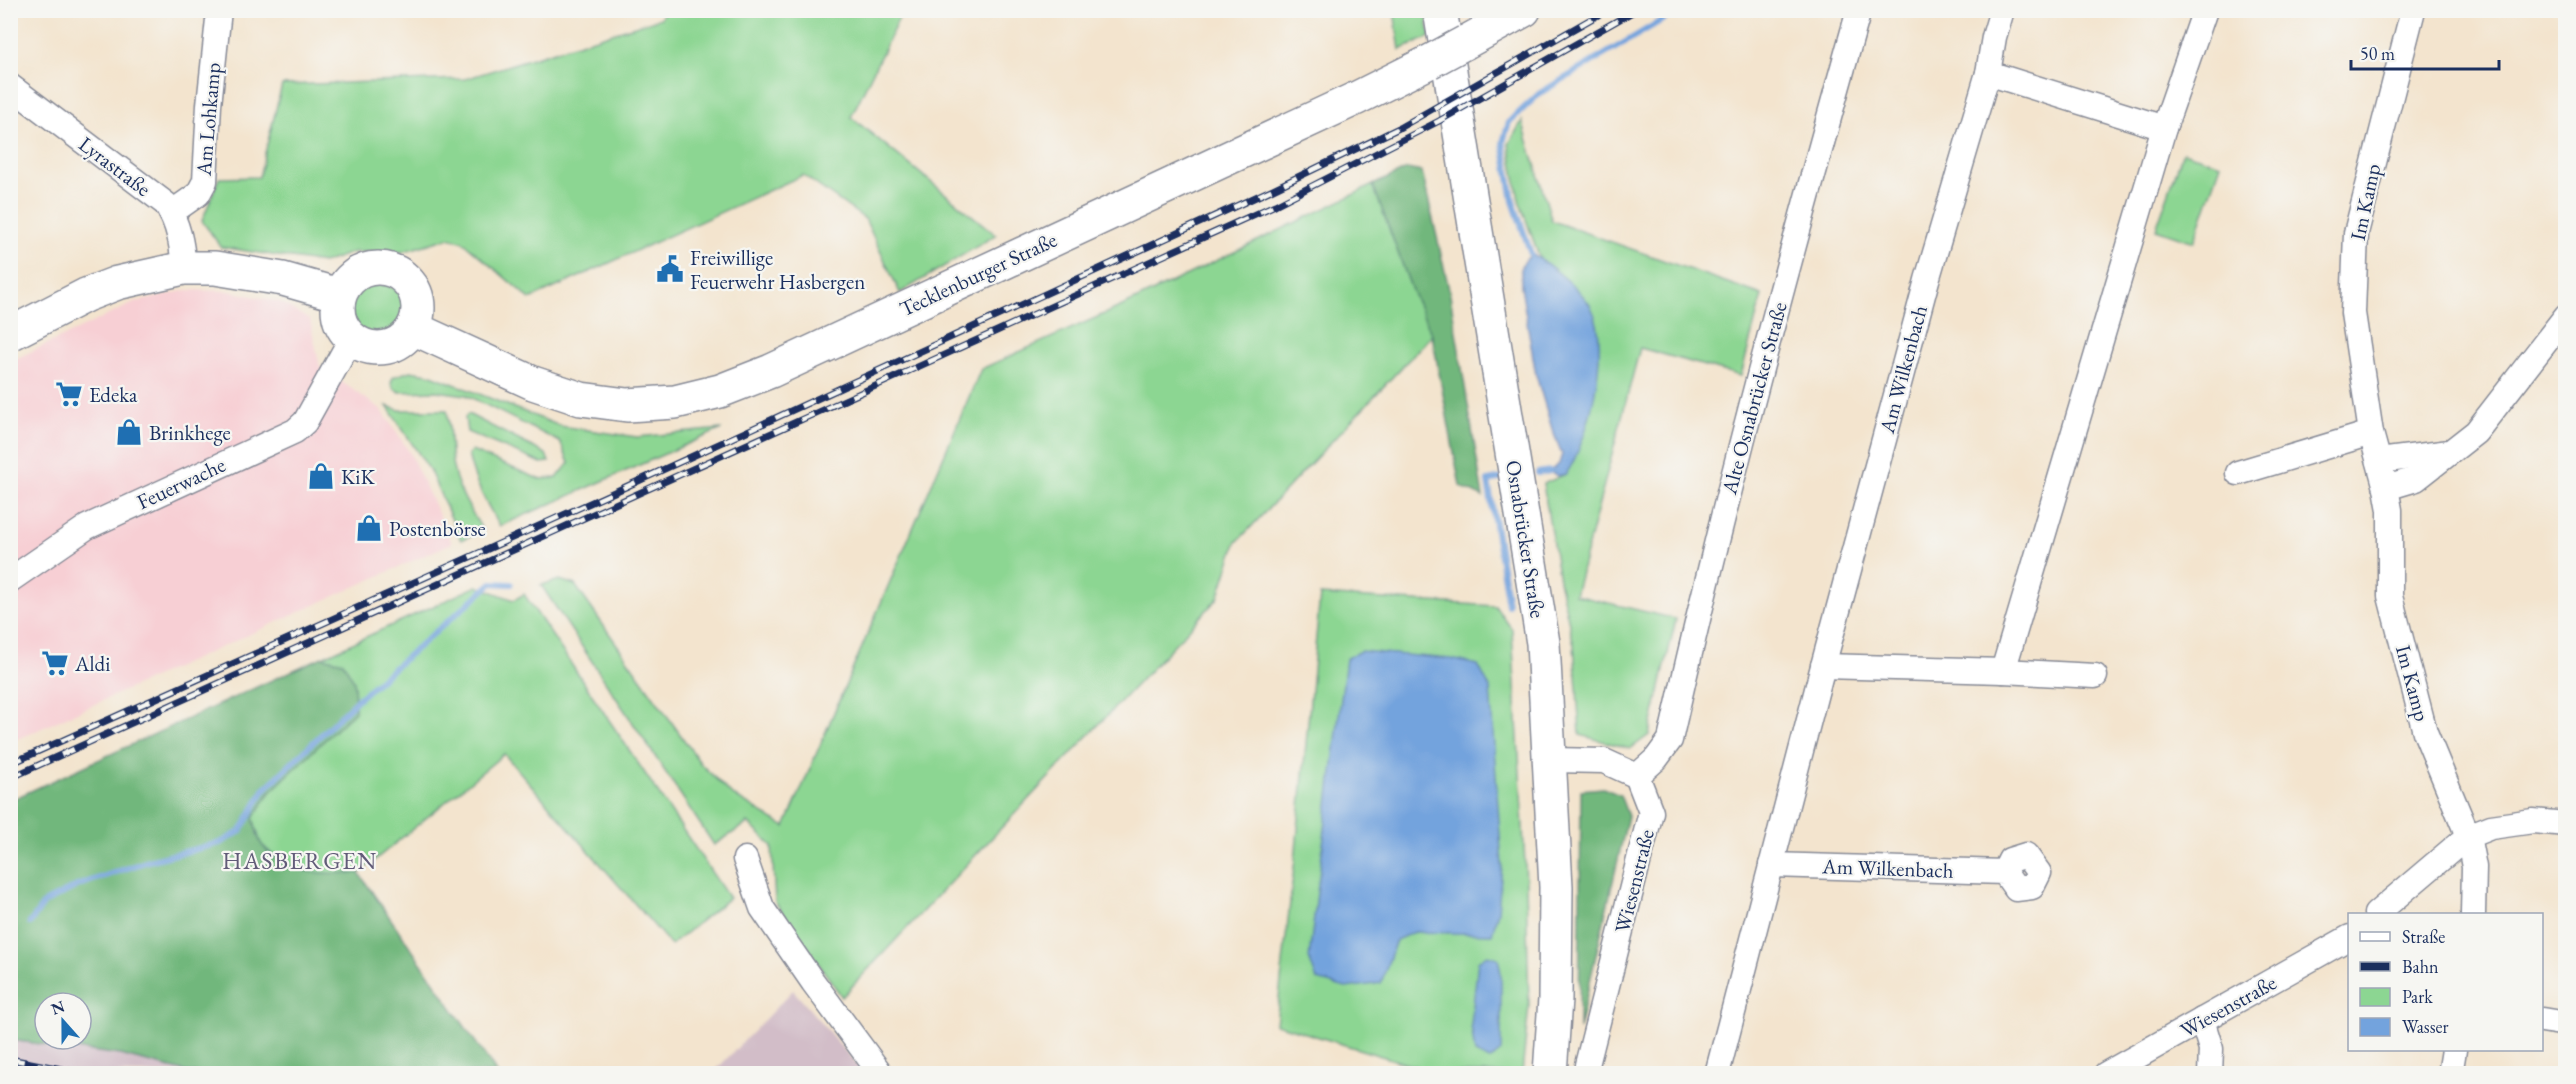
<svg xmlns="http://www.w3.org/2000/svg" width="2576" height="1084" font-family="'EB Garamond',serif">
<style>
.built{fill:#f7cfd4}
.industrial{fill:#d2bdc8}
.green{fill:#8cd692;stroke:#548278;stroke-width:1.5}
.forest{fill:#71b77c;stroke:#46736d;stroke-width:1.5;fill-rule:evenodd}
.water{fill:#73a3dd;stroke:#47699e;stroke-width:1.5}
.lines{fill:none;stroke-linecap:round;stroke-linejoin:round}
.stream{stroke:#73a3dd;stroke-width:6}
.street-casing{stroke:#878a96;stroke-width:27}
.secondary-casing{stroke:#878a96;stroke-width:36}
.street{stroke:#fff;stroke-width:24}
.secondary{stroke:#fff;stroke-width:33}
.rail-casing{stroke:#1b2f5e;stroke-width:7}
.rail{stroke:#f6f6f2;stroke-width:4.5;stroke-dasharray:14;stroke-linecap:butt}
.secondary-bridge-casing{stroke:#878a96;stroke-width:36;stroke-linecap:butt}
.secondary-bridge{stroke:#fff;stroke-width:33}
.labels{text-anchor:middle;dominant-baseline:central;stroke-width:4.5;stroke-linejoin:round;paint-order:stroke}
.street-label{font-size:21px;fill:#1b2f5e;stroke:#f6f6f2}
.poi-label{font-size:21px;fill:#1b2f5e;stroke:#f6f6f2;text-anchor:start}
.quarter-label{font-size:24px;letter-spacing:1.5px;fill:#625c79;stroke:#f6f6f2}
</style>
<rect width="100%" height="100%" fill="#f6f6f2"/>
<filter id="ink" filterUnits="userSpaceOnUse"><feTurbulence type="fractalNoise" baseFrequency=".0167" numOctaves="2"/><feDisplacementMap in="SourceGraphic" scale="12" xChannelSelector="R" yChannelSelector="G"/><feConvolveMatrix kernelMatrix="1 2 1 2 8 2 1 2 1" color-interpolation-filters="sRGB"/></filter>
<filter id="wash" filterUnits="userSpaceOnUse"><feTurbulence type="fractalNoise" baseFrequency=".008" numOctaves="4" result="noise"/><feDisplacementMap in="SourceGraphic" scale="24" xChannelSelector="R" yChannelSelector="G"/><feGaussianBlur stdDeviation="1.35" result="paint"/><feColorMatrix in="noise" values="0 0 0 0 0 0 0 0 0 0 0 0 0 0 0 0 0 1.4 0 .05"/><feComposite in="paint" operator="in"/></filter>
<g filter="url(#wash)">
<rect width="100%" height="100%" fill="#f3e4ce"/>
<polygon class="built" points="186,290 229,291 280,302 310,320 320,367 381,409 410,453 452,543 11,742 11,361 134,303"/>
<g class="industrial">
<polygon points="793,990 864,1073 713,1073"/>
<polygon points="11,1040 120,1055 191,1073 11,1074"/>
</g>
<g class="green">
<polygon points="903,10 851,117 996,235 900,293 865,219 803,175 530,299 462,241 448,238 402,252 354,252 323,263 221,247 202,221 219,178 259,177 282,85 465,79 661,18 664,11"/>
<polygon points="1394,11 1426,11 1430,37 1400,50"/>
<polygon points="1522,121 1552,221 1762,295 1741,376 1640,348 1575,595 1676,619 1649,735 1630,749 1580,735 1574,645 1559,580 1543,484 1566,474 1581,294 1540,259 1519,200 1509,144"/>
<polygon points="2183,152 2221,164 2194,242 2156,229"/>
<polygon points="1373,185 1413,293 1432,335 1236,543 1218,598 842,997 775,902 772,846 748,823 714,845 541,585 560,580 575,585 701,764 731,794 785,827 981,369 1131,302"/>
<circle cx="379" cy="312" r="28"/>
<path d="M 410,371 L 429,374 L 560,426 L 637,437 L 722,429 L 500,526 C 485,502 474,481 468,454 L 472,451 L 539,479 L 557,478 L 569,463 L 560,442 L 466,395 L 437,391 L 400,392 L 394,389 L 391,383 L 393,377 Z"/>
<path d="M 387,406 L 399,410 L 447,410 C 450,427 450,445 452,462 C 456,488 470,509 483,531 L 461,540 L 429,469 Z"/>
<polygon points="468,414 546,454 549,462 541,463 467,432 465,417"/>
<polygon points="477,586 514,600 524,594 729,898 671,945 504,754 359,873 317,874 283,864 261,844 253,818 270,792 355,711 354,682 343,662 322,657"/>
<polygon points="1320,595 1495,606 1512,629 1526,882 1529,1006 1522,1073 1437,1073 1276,1024 1296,850"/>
</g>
<g class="forest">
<polygon points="1407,169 1422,172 1449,289 1483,497 1460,486 1432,335 1413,293 1373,185"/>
<path d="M 322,657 L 343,662 L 354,681 L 355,711 L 270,792 L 253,818 C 256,826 257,838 262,845 C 286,876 325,874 359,873 L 497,1073 L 191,1073 L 120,1055 L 11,1040 L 11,800 ZM 45,1003 L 81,1003 L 81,1039 L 45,1039 Z"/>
<polygon points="1603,788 1620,795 1628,816 1579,1029 1581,790"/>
</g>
<g class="water">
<path d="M 1531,254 C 1549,263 1583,291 1592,309 C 1611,346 1589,441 1566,474 L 1557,476 L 1550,471 L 1559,464 L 1562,454 L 1552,429 L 1536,375 L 1521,287 L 1521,266 Z"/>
<polygon points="1360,651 1451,659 1478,665 1490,688 1502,866 1498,911 1492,934 1414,932 1396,940 1381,983 1346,988 1317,980 1309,958 1346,659"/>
<polygon points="1487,955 1498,958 1501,973 1501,1051 1490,1060 1475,1053 1471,1025 1478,961"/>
</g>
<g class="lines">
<g class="stream">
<polyline points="1531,254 1513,201 1503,142 1509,122 1540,93 1679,10"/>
<polyline points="1538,473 1550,471"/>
<polyline points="1503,478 1488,481 1508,605"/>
<polyline points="30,923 44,903 79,885 148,861 220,843 241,831 264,790 359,698 492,583 511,584"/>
</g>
</g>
</g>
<g filter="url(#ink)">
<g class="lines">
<defs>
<g id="street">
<polyline points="2413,10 2356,233 2353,313 2371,433 2386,488 2390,510 2390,596 2425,732 2468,836 2474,867 2473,914"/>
<polyline points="1988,73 2164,128"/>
<path d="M 10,86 L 166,204 C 179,225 182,245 184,268"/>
<polyline points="171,213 198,194 205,181 209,105 219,10"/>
<polyline points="2379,461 2450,452"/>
<polyline points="2238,473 2371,433"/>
<polyline points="2386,488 2416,479 2476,432 2566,316"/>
<polyline points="10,580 87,527 295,431 305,422 351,339"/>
<polyline points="1823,666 2003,671 2164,128 2205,10"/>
<polyline points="2003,671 2095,676"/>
<polyline points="1551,760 1604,761 1637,776 1651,812 1587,1065 1590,1074"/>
<path d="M 1637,776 L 1656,759 L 1670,740 C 1725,495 1791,252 1859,10"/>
<polyline points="745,859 762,908 813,982 881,1074"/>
<polyline points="1771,865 2004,872 2016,889 2032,887 2039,873 2026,855 2010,860 2004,872"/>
<polyline points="2376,914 2468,836 2491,827 2533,821 2566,824"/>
<polyline points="2202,1020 2211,1049 2210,1074"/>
<polyline points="2542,1020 2566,1024"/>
<polyline points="1717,1074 1823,666 1927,280 1988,73 1994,37 2002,10"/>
<polyline points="2106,1074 2350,937"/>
<polyline points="2450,1074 2454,1050"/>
</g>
<g id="secondary">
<polyline points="1440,10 1543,643 1556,887 1555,999 1550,1074"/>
<polyline points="1466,42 1524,10"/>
<circle cx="378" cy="308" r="40"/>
<polyline points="413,328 533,383 581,399 627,405 675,402 720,391 771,371 1357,98 1429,62"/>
<polyline points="10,334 86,295 117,283 184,268 215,268 283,279 339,295"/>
</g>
</defs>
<use href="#street" class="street-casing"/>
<use href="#secondary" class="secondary-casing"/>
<use href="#street" class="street"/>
<use href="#secondary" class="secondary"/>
<defs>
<g id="rail">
<polyline points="10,764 621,489 1271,190 1399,128 1607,10"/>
<polyline points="10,778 1275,205 1439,121 1636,10"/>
<polyline points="10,1059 87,1074"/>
</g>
</defs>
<use href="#rail" class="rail-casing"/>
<use href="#rail" class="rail"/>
<defs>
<polyline id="secondary-bridge" points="1429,62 1466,42"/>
</defs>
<use href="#secondary-bridge" class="secondary-bridge-casing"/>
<use href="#secondary-bridge" class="secondary-bridge"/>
</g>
</g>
<defs>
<symbol id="civic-bare" viewBox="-9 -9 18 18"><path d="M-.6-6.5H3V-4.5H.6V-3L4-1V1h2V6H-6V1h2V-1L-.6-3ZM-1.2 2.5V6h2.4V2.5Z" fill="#1f6fb2" stroke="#f6f6f2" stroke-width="2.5" paint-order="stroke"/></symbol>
<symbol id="supermarket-bare" viewBox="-9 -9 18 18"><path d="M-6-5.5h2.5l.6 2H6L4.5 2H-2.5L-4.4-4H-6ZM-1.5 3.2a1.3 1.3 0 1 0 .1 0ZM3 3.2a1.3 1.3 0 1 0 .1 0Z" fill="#1f6fb2" stroke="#f6f6f2" stroke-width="2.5" paint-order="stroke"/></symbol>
<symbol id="shop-bare" viewBox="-9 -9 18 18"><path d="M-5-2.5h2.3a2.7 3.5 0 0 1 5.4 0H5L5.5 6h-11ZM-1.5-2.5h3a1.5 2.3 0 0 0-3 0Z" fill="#1f6fb2" stroke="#f6f6f2" stroke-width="2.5" paint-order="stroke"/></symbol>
</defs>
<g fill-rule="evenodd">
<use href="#civic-bare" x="651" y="250" width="38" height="38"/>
<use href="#supermarket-bare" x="50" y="375" width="38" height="38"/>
<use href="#shop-bare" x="110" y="413" width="38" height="38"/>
<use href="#shop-bare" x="302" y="457" width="38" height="38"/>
<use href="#shop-bare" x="350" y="509" width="38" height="38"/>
<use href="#supermarket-bare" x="36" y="644" width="38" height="38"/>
</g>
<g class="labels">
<g class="street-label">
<text transform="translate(208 119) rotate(-85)">Am Lohkamp</text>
<text transform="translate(115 166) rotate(37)">Lyrastraße</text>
<text transform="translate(2365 202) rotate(-78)">Im Kamp</text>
<text transform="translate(978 274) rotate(-25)">Tecklenburger Straße</text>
<text transform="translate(1903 369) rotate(-75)">Am Wilkenbach</text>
<text transform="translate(1754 398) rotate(-75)">Alte Osnabrücker Straße</text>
<text transform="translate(181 483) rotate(-25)">Feuerwache</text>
<text transform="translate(1526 539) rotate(81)">Osnabrücker Straße</text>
<text transform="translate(2413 683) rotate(75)">Im Kamp</text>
<text transform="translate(1888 868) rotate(2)">Am Wilkenbach</text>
<text transform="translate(1634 881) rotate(-76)">Wiesenstraße</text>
<text transform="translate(2228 1006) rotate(-29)">Wiesenstraße</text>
</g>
<g class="poi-label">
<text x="690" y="257">Freiwillige<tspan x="690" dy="24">Feuerwehr Hasbergen</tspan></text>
<text x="89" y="394">Edeka</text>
<text x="149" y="432">Brinkhege</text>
<text x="341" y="476">KiK</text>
<text x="389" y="528">Postenbörse</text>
<text x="75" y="663">Aldi</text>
</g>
<g class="quarter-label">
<text x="300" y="860">HASBERGEN</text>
</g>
</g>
<rect width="2576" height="1084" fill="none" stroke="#f6f6f2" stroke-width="36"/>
<rect x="2348" y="913" width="195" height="138" fill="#f6f6f2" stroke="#9ea6b7" stroke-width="1.5"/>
<rect x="2360" y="932" width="30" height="9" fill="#ffffff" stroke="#9ea6b7" stroke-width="1.5"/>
<text x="2402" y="943" font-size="18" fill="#1b2f5e">Straße</text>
<rect x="2360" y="962" width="30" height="9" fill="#1b2f5e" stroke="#9ea6b7" stroke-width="1.5"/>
<text x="2402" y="973" font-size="18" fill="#1b2f5e">Bahn</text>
<rect x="2360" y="988" width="30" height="18" fill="#8cd692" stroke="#9ea6b7" stroke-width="1.5"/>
<text x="2402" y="1003" font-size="18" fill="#1b2f5e">Park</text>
<rect x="2360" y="1018" width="30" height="18" fill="#73a3dd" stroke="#9ea6b7" stroke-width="1.5"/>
<text x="2402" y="1033" font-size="18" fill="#1b2f5e">Wasser</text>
<g transform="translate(63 1021) rotate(339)"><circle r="28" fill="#f6f6f2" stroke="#9ea6b7" stroke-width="1.5"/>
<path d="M0-4.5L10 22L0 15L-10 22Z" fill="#1f6fb2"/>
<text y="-9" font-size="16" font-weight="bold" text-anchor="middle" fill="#1b2f5e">N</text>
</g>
<path d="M2351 60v9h148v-9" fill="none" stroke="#1b2f5e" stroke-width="3"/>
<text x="2360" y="60" font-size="18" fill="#1b2f5e" stroke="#f6f6f2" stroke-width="4.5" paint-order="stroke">50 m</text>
</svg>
